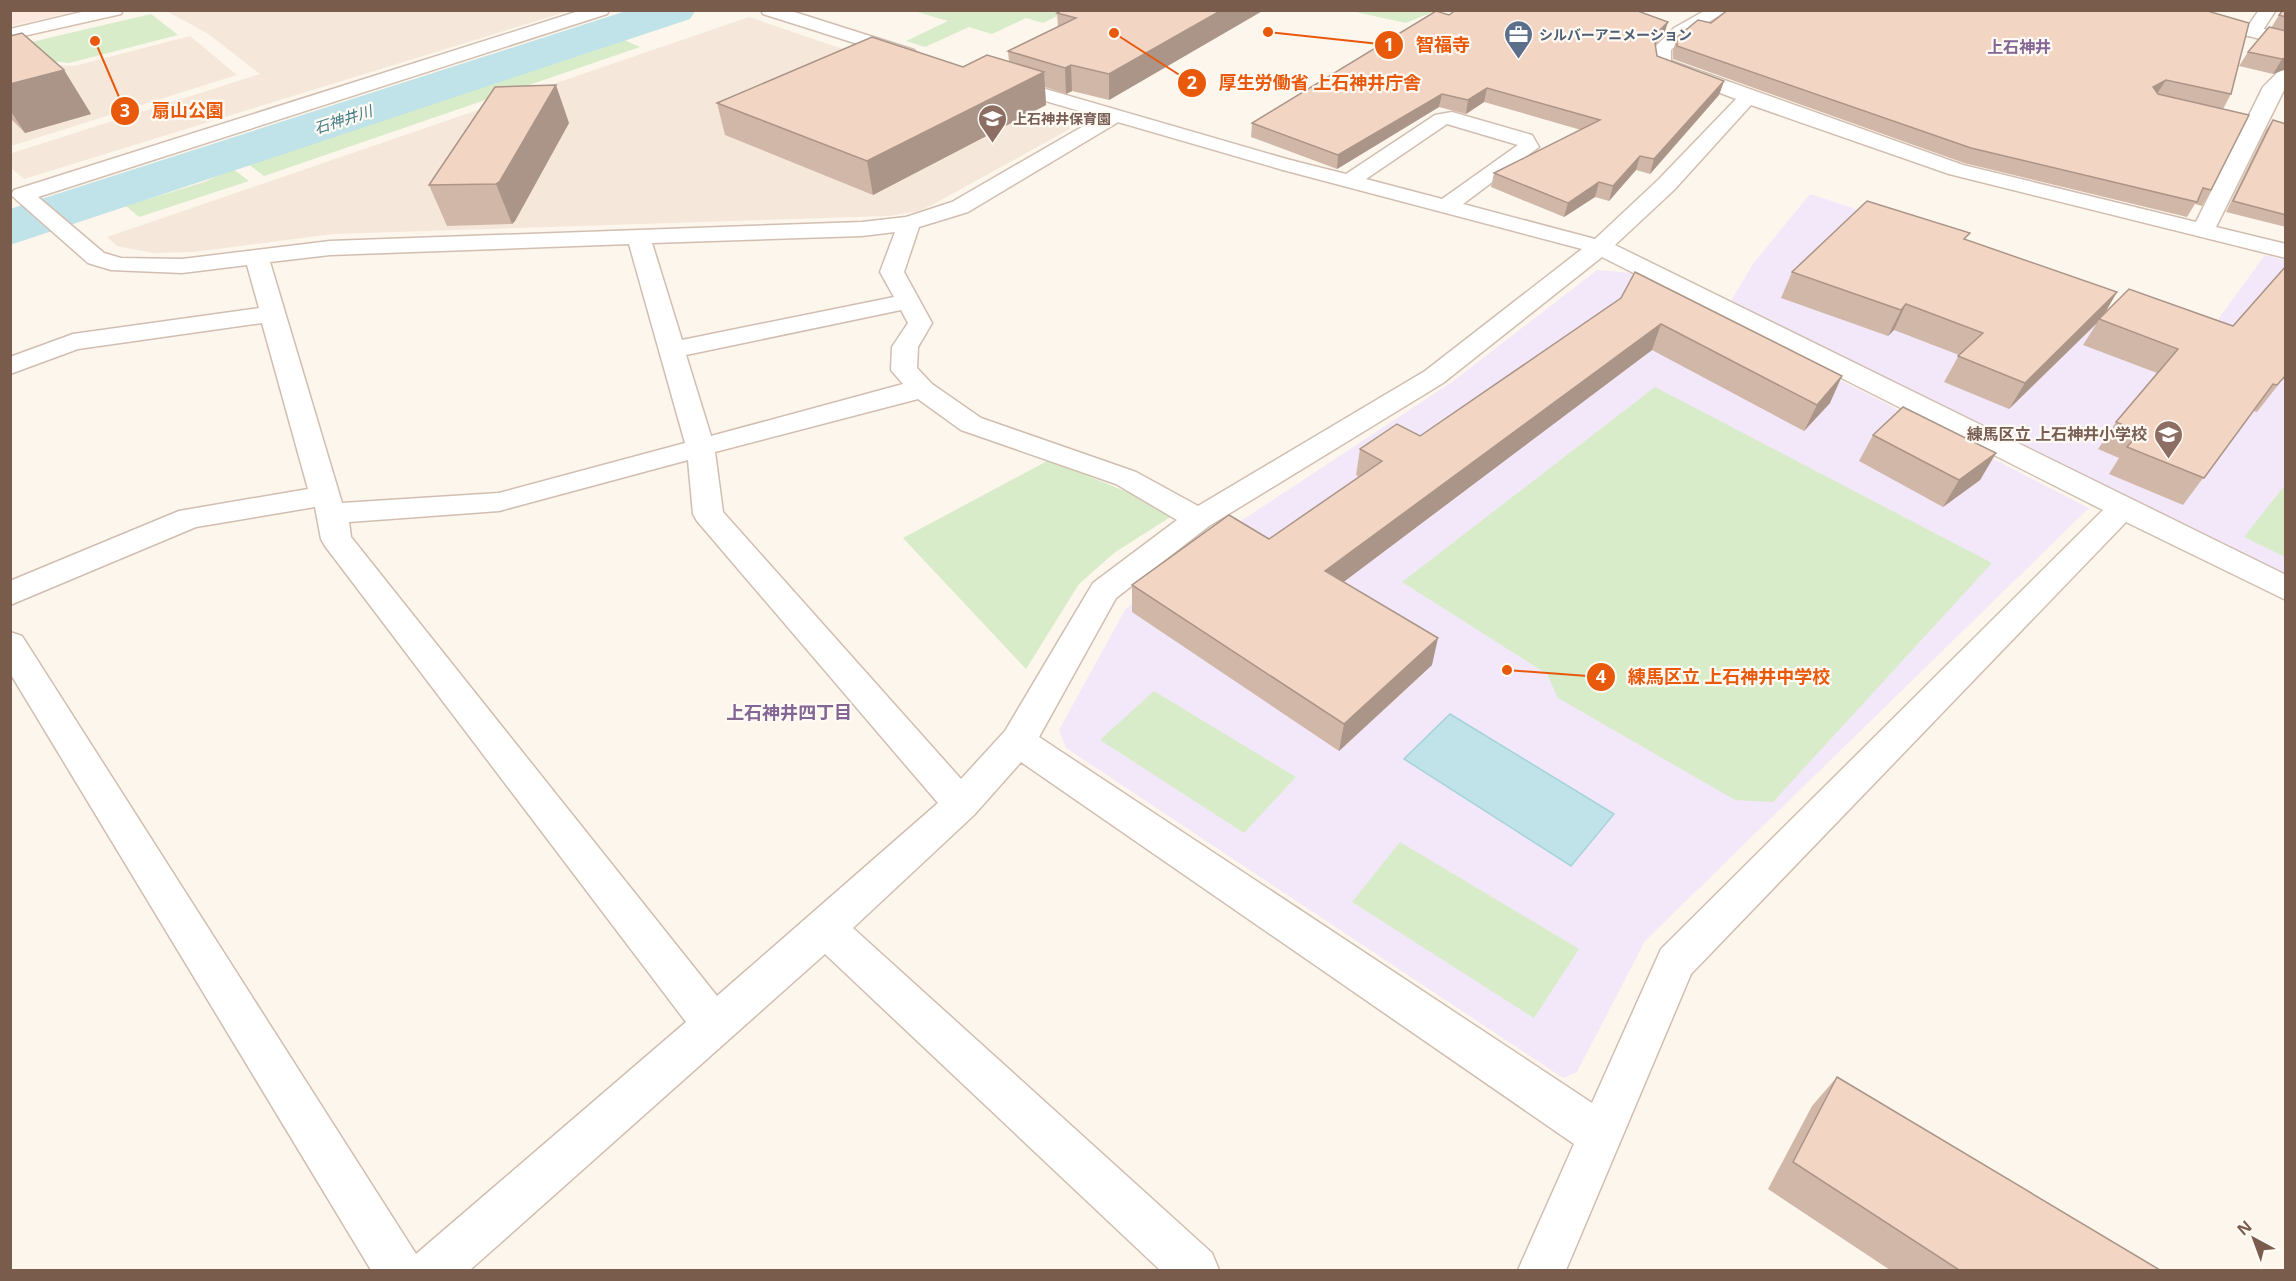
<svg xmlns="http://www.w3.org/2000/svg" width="2296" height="1281" font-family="'Noto Sans','Noto Sans JP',sans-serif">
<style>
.residential{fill:#f5e8da}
.commercial{fill:#fde8e0}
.education{fill:#f3e8fa}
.green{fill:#d8ecc9}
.water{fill:#bfe3e8;stroke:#a5d3da;stroke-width:1.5}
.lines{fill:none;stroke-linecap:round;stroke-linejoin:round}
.river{fill:#bfe3e8;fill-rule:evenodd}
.minor-casing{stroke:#d1beb0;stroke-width:3}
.tertiary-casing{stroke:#d1beb0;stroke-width:3}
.secondary-casing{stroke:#d6c0b0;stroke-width:3}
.minor{fill:#fff;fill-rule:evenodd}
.tertiary{fill:#fff;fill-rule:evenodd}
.secondary{fill:#fff;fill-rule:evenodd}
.wall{fill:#d1b7a8}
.shaded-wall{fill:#aa9588}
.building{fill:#f3d5c3;stroke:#aa9588;stroke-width:1.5}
.labels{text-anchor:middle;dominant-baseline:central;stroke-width:4.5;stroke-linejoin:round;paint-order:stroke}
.far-service-label{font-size:14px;font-weight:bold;fill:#4e5e75;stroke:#fffaf3;text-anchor:start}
.far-education-label{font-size:14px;font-weight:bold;fill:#785e54;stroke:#fffaf3;text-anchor:start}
.far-water-label{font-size:15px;font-style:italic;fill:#437c86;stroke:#fffaf3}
.far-quarter-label{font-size:16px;font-weight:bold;fill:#846695;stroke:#fffaf3}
.education-label{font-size:16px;font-weight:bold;fill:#785e54;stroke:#fffaf3;text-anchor:end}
.neighbourhood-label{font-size:18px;font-weight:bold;fill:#846695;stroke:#fffaf3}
.leader{fill:none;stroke:#e8590c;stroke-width:2}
.callout-dot{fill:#e8590c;stroke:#fffaf3;stroke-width:2}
.mark-label{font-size:18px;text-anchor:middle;font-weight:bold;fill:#fff}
.callout-label{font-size:18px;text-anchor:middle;font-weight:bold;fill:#e8590c;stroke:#fffaf3;stroke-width:4.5;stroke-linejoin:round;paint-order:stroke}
</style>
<rect width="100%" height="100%" fill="#fdf6ec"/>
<g class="residential">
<polygon points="166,11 569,11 24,179 11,168 12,153 260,74 207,33"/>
<polygon points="749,17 1069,126 1070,129 932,205 919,211 889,216 334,234 193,252 153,253 117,246 107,237"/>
<polygon points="190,36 237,75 11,146 11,75 50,65 74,66"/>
</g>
<polygon class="commercial" points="11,10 78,10 78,11 11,26"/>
<g class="education">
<polygon points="1810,194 1931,234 2002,269 2201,343 2265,255 2285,260 2285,575 1731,301 1753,264"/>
<polygon points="1597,270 1632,273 2089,508 1645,941 1577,1072 1563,1078 1066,748 1059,730 1125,610 1189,555 1452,382"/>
</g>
<g class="green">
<polygon points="914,11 1068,11 1043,23 1026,18 992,34 969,27 925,47 906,41 948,21"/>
<polygon points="1351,11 1435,10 1435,11 1406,23"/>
<polygon points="151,14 178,35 69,63 51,61 10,47"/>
<polygon points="622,39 640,47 264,176 248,164 600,49"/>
<polygon points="233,169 249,181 139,217 126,206 204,182"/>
<polygon points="1655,387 1992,563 1773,802 1735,800 1558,698 1547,674 1402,582"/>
<polygon points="1049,460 1142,498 1172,516 1114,553 1079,584 1026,669 903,538"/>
<polygon points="2285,485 2285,557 2244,537"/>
<polygon points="1154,691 1296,777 1244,833 1100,740"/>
<polygon points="1400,842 1579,949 1534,1018 1352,902"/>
</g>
<polygon class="water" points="1450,714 1614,814 1571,866 1404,759"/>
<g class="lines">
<polygon class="river" points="629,10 696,10 690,19 10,245 10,209"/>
<defs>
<g id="minor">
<path d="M 582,10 L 609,10 L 607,14 L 38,197 L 104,253 L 121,258 L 182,259 L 330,241 L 862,222 L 906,217 L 952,202 L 1106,113 L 1120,113 L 1123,117 L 1120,121 L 968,212 L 919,227 L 904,272 L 932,323 L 918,347 L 917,368 L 932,384 L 981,418 L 1136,472 L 1198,506 L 1425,371 L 1582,249 L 1283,170 L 1279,166 L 1283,162 L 1290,160 L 1346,174 L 1435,115 L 1452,112 L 1532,135 L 1539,147 L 1463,204 L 1595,239 L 1658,180 L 1736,99 L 1655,68 L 1653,64 L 1653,49 L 1674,28 L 1706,10 L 1728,10 L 1686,36 L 1671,50 L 1671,61 L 1963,165 L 2196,222 L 2263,87 L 2279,71 L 2286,70 L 2286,86 L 2216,227 L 2286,244 L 2286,258 L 1949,174 L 1751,105 L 1674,190 L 1615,245 L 2286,575 L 2286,600 L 2126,522 L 1691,974 L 1566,1270 L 1518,1270 L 1574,1144 L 1021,762 L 974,815 L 853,928 L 1212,1253 L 1219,1270 L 1160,1270 L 825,954 L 470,1270 L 371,1270 L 10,673 L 10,632 L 22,636 L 416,1254 L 686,1022 L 325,546 L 321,539 L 315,507 L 196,527 L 10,605 L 10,581 L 179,511 L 308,489 L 262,323 L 78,349 L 10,374 L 10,357 L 73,334 L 259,308 L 247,265 L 182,273 L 111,270 L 88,263 L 11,195 L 14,190 ZM 1447,124 L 1518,145 L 1442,199 L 1366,179 ZM 895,232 L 880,272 L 894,297 L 682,340 L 652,243 L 862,236 ZM 629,244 L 685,443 L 499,493 L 342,503 L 270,262 L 330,255 ZM 1602,257 L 2103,510 L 1661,949 L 1592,1103 L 1039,737 L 1116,598 L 1209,526 L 1443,383 ZM 901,310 L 908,323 L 892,347 L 891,370 L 903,384 L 711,436 L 686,355 ZM 918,399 L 961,430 L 1116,484 L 1177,520 L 1093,583 L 1005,731 L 961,779 L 723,512 L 715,452 ZM 688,460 L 693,514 L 697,521 L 938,803 L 717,996 L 351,537 L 349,522 L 499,511 Z"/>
<polygon points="2259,10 2276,10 2259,36 2247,36 2244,32"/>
</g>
<g id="tertiary">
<polygon points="761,10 788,10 914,50 917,54 908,59 902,58 763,14"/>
<polygon points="2165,10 2194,10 2286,35 2286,46 2167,14"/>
<polygon points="1004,77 1297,162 1301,166 1297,170 1283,170 997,87 995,83"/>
</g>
<polygon id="secondary" points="90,10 123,10 121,14 10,39 10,29"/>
</defs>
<use href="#minor" class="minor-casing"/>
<use href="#tertiary" class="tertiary-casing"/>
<use href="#secondary" class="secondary-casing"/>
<use href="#minor" class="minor"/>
<use href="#tertiary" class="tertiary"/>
<use href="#secondary" class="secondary"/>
</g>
<g class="wall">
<polygon points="1264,10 1109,100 1072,91 1066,94 1045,87 1046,105 873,195 725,135 717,103 963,67 1009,62 1008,51 1058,27 1057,13"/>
<polygon points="2204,10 2231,94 2223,109 2211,190 2202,206 2195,204 2187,217 1964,163 1673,59 1673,51 1677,37 1711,23"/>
<polygon points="2286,10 2286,69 2273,74 2239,66 2248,52 2271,28 2279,15"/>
<polygon points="1449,15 1664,35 1655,44 1657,56 1724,81 1719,95 1650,174 1636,170 1609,201 1595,197 1564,217 1491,187 1494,173 1581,130 1484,102 1466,114 1439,107 1337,169 1251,137 1252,123"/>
<polygon points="10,36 64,70 91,114 25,133 10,118"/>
<polygon points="2273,120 2286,124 2286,227 2226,212 2266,130"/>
<polygon points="569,123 515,221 512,224 447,226 429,185"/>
<polygon points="1966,240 2117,292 2104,314 2286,375 2257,412 2253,411 2183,505 2109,474 2119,458 2098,449 2116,422 2157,373 2083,345 2097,323 2009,409 1944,382 1959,355 1894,330 1888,336 1781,298 1792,272"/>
<polygon points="1621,298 1830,403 1804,431 1652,350 1343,582 1432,665 1339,751 1132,612 1132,585 1269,539 1359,477 1356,475 1360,449 1420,436"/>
<polygon points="1873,435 1996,453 1980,480 1943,507 1859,461"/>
<polygon points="1837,1077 2160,1270 1890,1270 1768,1189 1812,1106"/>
</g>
<g class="shaded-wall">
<polygon points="1222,10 1264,10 1109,100 1109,74"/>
<polygon points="1668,22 1664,35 1651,49 1654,36"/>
<polygon points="2286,58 2286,69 2273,74 2282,59"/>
<polygon points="1071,65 1072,91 1066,94 1065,68"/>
<polygon points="64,70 91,114 25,133 10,110 10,84"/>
<polygon points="1044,72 1046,105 873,195 867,161"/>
<polygon points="2166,80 2157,94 2153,87"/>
<polygon points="1724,81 1719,95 1650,174 1654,159"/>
<polygon points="556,85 569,123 515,221 512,224 496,184"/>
<polygon points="1487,88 1484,102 1466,114 1468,100"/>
<polygon points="1442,94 1439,107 1337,169 1338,155"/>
<polygon points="1640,156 1636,170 1609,201 1613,186"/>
<polygon points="1599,182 1595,197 1564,217 1568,203"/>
<polygon points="2117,292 2102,318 2099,319 2097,323 2009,409 2025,383"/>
<polygon points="1906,304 1894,330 1888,336 1901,310"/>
<polygon points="1661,324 1652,350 1321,599 1325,571"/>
<polygon points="1842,376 1830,403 1804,431 1817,405"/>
<polygon points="1996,453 1980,480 1943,507 1959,480"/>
<polygon points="1438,638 1432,665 1339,751 1344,724"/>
</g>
<g class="building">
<polygon points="1062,10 1222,10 1109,74 1071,65 1065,68 1008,51 1076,18 1057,13"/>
<polygon points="1456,10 1635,10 1668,22 1654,36 1657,56 1724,81 1654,159 1640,156 1613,186 1599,182 1568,203 1494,173 1600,120 1487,88 1468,100 1442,94 1338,155 1252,123 1436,11 1449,15"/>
<polygon points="1728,10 2204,10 2249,23 2231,94 2166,80 2153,87 2158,94 2249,115 2211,190 2203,188 2197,202 1971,148 1677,46 1677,37 1698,20 1711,23"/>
<polygon points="2283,10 2286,10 2286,17 2279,15"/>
<polygon points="2269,27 2286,31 2286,58 2282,59 2248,52"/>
<polygon points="22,33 64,70 10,84 10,36"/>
<polygon points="872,37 963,67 987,55 1044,72 867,161 717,103"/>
<polygon points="556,85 500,181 496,184 429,185 495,87"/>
<polygon points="2273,120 2286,124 2286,215 2233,201"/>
<polygon points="1867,201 1970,233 1964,239 2117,292 2025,383 1958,356 1983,333 1906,304 1901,310 1792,272"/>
<polygon points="2286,266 2286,375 2277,385 2273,384 2204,478 2127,447 2140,432 2116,422 2178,349 2099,319 2129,289 2233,326"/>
<polygon points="1635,272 1842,376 1817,405 1661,324 1325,571 1438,638 1344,724 1132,585 1229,515 1269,539 1382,461 1360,449 1397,424 1420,436 1621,298"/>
<polygon points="1903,407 1996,453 1959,480 1873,435"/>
<polygon points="1837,1077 2160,1270 1959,1270 1793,1162"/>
</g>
<defs>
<symbol id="office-pin" viewBox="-11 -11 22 30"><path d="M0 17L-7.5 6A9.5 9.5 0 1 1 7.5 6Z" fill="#5c6f8a" stroke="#fffaf3"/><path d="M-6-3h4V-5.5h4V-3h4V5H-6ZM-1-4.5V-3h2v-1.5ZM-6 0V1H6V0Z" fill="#fff"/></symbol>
<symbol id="school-pin" viewBox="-11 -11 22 30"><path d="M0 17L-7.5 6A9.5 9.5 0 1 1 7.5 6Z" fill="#8d6e63" stroke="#fffaf3"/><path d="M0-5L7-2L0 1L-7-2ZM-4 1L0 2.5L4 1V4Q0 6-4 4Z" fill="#fff"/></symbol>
</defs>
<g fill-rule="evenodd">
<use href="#office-pin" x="1502" y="18" width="33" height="45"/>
<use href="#school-pin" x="976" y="102" width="33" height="45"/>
<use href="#school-pin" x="2152" y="418" width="33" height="45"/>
</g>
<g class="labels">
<g class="far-service-label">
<text x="1539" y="34">シルバーアニメーション</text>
</g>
<g class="far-education-label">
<text x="1013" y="118">上石神井保育園</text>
</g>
<g class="far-water-label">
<text transform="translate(343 119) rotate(-18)">石神井川</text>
</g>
<g class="far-quarter-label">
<text x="2019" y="47">上石神井</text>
</g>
<g class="education-label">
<text x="2147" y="434">練馬区立 上石神井小学校</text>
</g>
<g class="neighbourhood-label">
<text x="789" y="712">上石神井四丁目</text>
</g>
</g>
<path class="leader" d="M1268 32L1389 45M1114 33L1192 83M95 41L125 111M1507 670L1601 677"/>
<g class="callout-dot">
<circle cx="1268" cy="32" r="6"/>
<circle cx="1114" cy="33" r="6"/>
<circle cx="95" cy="41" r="6"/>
<circle cx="1507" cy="670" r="6"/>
<circle cx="1389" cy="45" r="15"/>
<circle cx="1192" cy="83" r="15"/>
<circle cx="125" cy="111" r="15"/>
<circle cx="1601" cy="677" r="15"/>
</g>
<g class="mark-label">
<text x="1389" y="51">1</text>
<text x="1192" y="89">2</text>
<text x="125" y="117">3</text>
<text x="1601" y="683">4</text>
</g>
<g class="callout-label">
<text x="1443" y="51">智福寺</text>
<text x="1320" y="89">厚生労働省 上石神井庁舎</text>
<text x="188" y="117">扇山公園</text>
<text x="1729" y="683">練馬区立 上石神井中学校</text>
</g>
<rect width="2296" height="1281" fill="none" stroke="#7a5c4d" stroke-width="24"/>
<g transform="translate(2254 1239) rotate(319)" stroke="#fffaf3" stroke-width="4.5" paint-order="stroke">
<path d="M0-4.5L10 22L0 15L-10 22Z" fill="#7a5c4d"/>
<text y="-9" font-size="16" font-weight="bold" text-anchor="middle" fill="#7a5c4d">N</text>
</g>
</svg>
